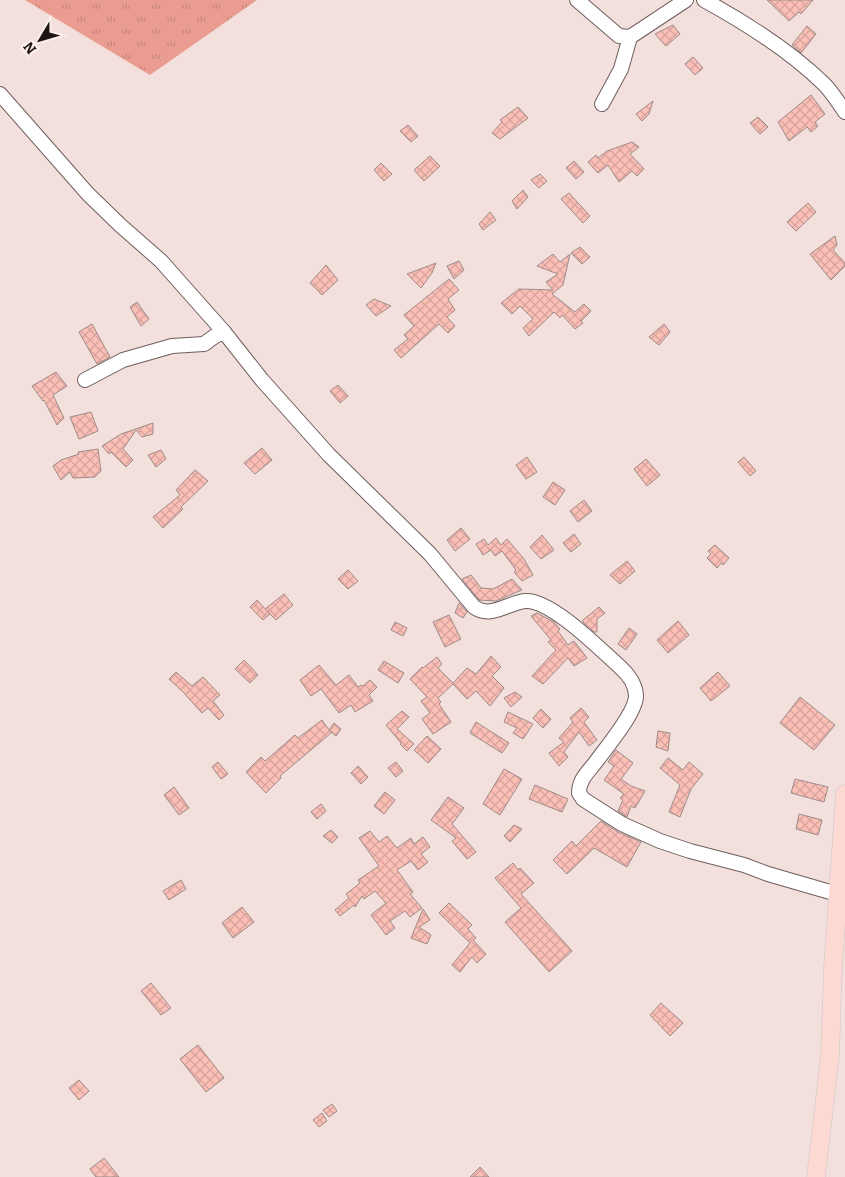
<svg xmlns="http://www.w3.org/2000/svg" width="845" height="1177" font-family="Bitter,serif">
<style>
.grass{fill:url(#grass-tufts)}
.building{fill:url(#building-cross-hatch);stroke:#9d8c89}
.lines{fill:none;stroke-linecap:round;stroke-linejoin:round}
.minor-casing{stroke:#6d5d5b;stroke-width:16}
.major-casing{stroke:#c9c7c7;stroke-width:19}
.minor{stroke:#fff;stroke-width:14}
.major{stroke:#fdd9d4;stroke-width:18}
</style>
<defs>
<pattern id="grass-tufts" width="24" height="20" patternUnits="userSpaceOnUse" patternTransform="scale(1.25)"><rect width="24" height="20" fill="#ea9c90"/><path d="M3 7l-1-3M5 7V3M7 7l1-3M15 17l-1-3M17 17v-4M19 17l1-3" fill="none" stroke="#c8867b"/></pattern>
<pattern id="building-cross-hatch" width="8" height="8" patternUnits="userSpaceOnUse" patternTransform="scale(1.25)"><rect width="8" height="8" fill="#fbbfb6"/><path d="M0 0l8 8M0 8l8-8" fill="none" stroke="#d7a39c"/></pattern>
</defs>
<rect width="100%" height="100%" fill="#f3e0dd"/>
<polygon class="grass" points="25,0 257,0 150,75"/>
<g class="building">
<polygon points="767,0 813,0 801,14 799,12 789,21"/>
<polygon points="673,25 680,34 666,46 655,34"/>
<polygon points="807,26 816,34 801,53 792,45"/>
<polygon points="693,57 703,68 695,75 685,64"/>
<polygon points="811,95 825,114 815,122 818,126 811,132 807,127 789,141 778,122"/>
<polygon points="653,101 649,114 642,121 636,114"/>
<polygon points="518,107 528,118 500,139 492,133 502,122 500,120"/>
<polygon points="758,117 768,127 760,134 750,123"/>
<polygon points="408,125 418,136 411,142 400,131"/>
<polygon points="632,142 639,147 630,154 644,169 637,176 632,171 619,182 608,165 598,173 588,162 596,155 598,158 607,151"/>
<polygon points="430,156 440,166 424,181 414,170"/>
<polygon points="574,161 584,172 576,179 566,168"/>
<polygon points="381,163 392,174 384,181 374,170"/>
<polygon points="540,174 547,181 539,188 531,180"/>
<polygon points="523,190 528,197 517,209 512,201"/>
<polygon points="569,193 590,216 583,223 561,199"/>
<polygon points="808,203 816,212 796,231 787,222"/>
<polygon points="490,212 496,220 483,230 479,224"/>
<polygon points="835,236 837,245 833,250 845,263 845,266 831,280 810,254"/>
<polygon points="580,247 590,257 582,264 571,253"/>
<polygon points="553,254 560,262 570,254 563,285 552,294 575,312 584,304 591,311 581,321 583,323 575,329 562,315 560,318 554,312 529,336 523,328 533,319 520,306 512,314 501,303 519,289 553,290 546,282 558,274 537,266"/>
<polygon points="459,261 464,270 454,279 447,266"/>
<polygon points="436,263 432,273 421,288 407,274"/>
<polygon points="326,265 338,280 322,295 310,283"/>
<polygon points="449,279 459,290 448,299 455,310 447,317 455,326 448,333 439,324 401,358 394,350 408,339 404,335 414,326 404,315"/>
<polygon points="374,299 391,306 376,316 366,305"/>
<polygon points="137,302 149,319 141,326 130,307"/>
<polygon points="92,324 110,357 97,364 79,332"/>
<polygon points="664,324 670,332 659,345 649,337"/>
<polygon points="56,372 67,386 53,395 64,418 57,425 44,400 43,401 32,386"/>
<polygon points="338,385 348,396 340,403 330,391"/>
<polygon points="91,412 98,431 79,439 70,417"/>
<polygon points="153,423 153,434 142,437 136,430 123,449 133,460 126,467 111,452 109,454 102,446 121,434"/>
<polygon points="262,448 272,460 255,474 244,463"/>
<polygon points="98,449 101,471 95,477 73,478 70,472 61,480 53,466 61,460 79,454 78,452"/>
<polygon points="161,450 166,459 156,467 148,455"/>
<polygon points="527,457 537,472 526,479 516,465"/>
<polygon points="744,457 756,471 750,476 738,462"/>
<polygon points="646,459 660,475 647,486 634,469"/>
<polygon points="195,470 208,481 181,507 183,509 163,528 153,517 180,495 176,490"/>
<polygon points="553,482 565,490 555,505 543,497"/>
<polygon points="584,500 592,511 578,522 570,511"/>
<polygon points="461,528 470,539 455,551 447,540"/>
<polygon points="574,534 581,544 571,552 563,543"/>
<polygon points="542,535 554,550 541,559 530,547"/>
<polygon points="496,538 501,545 507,539 524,559 533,575 522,581 514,572 516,570 502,551 495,556 491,550 483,555 476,544 484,539 488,545"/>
<polygon points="715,545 729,558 723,565 721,563 717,568 707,558 711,554 708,551"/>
<polygon points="627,561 635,571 620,584 610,575"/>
<polygon points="348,570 358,581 348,589 338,579"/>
<polygon points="471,575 481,588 493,589 512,579 522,590 496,601 479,600 462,579"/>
<polygon points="284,594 293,605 276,620 265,609"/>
<polygon points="257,600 270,614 263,620 250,607"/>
<polygon points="459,603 467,612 463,618 455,613"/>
<polygon points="599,607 605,613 597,619 597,632 594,632 583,622 583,620"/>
<polygon points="537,613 554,622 560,629 558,631 568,645 574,641 587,658 574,666 568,658 543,684 532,676 556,650 548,642 551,640 531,616"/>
<polygon points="449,615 461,639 445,647 433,622"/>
<polygon points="678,621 689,635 668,653 657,640"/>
<polygon points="395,622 407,628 403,636 391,630"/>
<polygon points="629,628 637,634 626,650 618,644"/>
<polygon points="491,656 501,667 492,676 504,688 490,706 476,691 467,699 453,684 438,698 441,702 439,704 451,722 433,734 422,719 430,713 421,701 427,697 410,679 422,667 423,668 437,657 442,664 438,668 453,683 467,668 476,674"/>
<polygon points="244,660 258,675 250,683 235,669"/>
<polygon points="384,661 404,673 398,683 378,670"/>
<polygon points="319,665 336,685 349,675 358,687 362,685 363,686 370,680 377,687 369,695 373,701 355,712 351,705 339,713 321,689 311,696 300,680"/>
<polygon points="176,672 192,686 203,677 220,695 213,701 224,715 219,720 208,708 202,713 183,692 169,679"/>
<polygon points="718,672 730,686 711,701 700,688"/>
<polygon points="515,692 522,697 511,707 504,698"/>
<polygon points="800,697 835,725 814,750 780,723"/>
<polygon points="581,708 589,717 584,722 597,740 589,746 579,732 564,752 568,757 559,766 549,753 564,742 559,738 573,722 570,718"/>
<polygon points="541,709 551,719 543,728 533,718"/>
<polygon points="402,711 409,717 397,729 414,744 407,751 400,744 401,743 386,725"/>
<polygon points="508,712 533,724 523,739 513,733 517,728 504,722"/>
<polygon points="322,720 329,730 334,723 341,729 336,736 330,731 331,733 280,776 281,778 266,793 246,772 261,757 265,761 295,735 298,738"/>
<polygon points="476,722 509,743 502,753 470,733"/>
<polygon points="658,731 670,733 668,751 656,747"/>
<polygon points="427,736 441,749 428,763 414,750"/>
<polygon points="616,750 633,763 621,779 631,786 645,791 635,808 631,806 627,817 618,811 623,800 620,798 624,794 604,780 614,766 608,762"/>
<polygon points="668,758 683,770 689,762 703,774 691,789 680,817 669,812 680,785 660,768"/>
<polygon points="218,762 228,774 221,779 212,767"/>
<polygon points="396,762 403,771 396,777 388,768"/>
<polygon points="358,766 368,777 361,784 351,773"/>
<polygon points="504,769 522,779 500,815 483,804"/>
<polygon points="795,779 828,787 824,802 791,793"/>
<polygon points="535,785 568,799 562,812 529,799"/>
<polygon points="174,787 189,808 179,815 164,795"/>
<polygon points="385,792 395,800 384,814 374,806"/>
<polygon points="448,797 464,808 452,824 476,852 467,859 452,841 456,838 431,820"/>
<polygon points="321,804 326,811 317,819 311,812"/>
<polygon points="799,814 822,820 818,835 796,829"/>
<polygon points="601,821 618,832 641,842 627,867 594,848 567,874 553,860 572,841 576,846"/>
<polygon points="514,825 522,829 510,842 504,836"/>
<polygon points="331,830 338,837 332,843 323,836"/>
<polygon points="370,831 379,842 387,836 397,848 411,838 414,844 423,837 430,847 421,854 428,862 418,870 411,861 397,870 413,892 410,894 422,908 410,917 405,911 390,921 395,928 386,935 371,915 386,903 375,891 364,899 362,896 355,907 354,905 340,916 335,910 349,898 346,894 360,883 358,880 379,866 359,838"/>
<polygon points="513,863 518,870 520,868 534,883 521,894 572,951 549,972 505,922 521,908 495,878"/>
<polygon points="181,880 186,889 169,900 163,891"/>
<polygon points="449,903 472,925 468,929 476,938 473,940 486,954 477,963 472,957 460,972 452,965 470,943 439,913"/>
<polygon points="242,907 254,922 233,938 222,923"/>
<polygon points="423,909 430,920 419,927 431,935 427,944 411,938"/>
<polygon points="151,983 171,1008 161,1015 141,991"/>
<polygon points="661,1003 683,1023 670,1036 650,1015"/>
<polygon points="198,1045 224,1078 206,1092 180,1059"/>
<polygon points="79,1080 89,1091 79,1100 69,1088"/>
<polygon points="332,1104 337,1111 329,1117 323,1110"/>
<polygon points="322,1113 327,1121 319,1127 313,1120"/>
<polygon points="104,1158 119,1177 96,1177 90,1169"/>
<polygon points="480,1167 489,1177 470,1177"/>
</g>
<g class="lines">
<defs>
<g id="minor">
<polyline points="577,0 619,36 630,37 686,0"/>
<path d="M 704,0 C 746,23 789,50 824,84 C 832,92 838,102 845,112"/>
<path d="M 0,94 L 88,194 L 120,225 L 161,261 L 224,332 L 262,380 L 329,455 L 430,554 L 474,607 C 491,619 507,603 525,601 C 551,599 601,650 620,667 C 628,674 636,685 636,696 C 636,713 605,749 595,763 C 587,773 579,780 579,793 L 583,799 L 622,824 L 660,841 L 690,851 L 744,865 L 768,874 L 837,894"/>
<polyline points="602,104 621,69 630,37"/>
<polyline points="85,380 123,360 172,346 204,344 215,336 224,332"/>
</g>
<polyline id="major" points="816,1177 830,1055 833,967 845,794"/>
</defs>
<use href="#minor" class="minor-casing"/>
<use href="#major" class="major-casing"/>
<use href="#minor" class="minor"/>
<use href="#major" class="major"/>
</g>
<g transform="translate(40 40) rotate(232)" stroke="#feefec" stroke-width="4" paint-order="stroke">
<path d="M0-4L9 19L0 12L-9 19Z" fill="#1d1615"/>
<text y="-8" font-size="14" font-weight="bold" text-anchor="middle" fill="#1d1615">N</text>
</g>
</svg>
